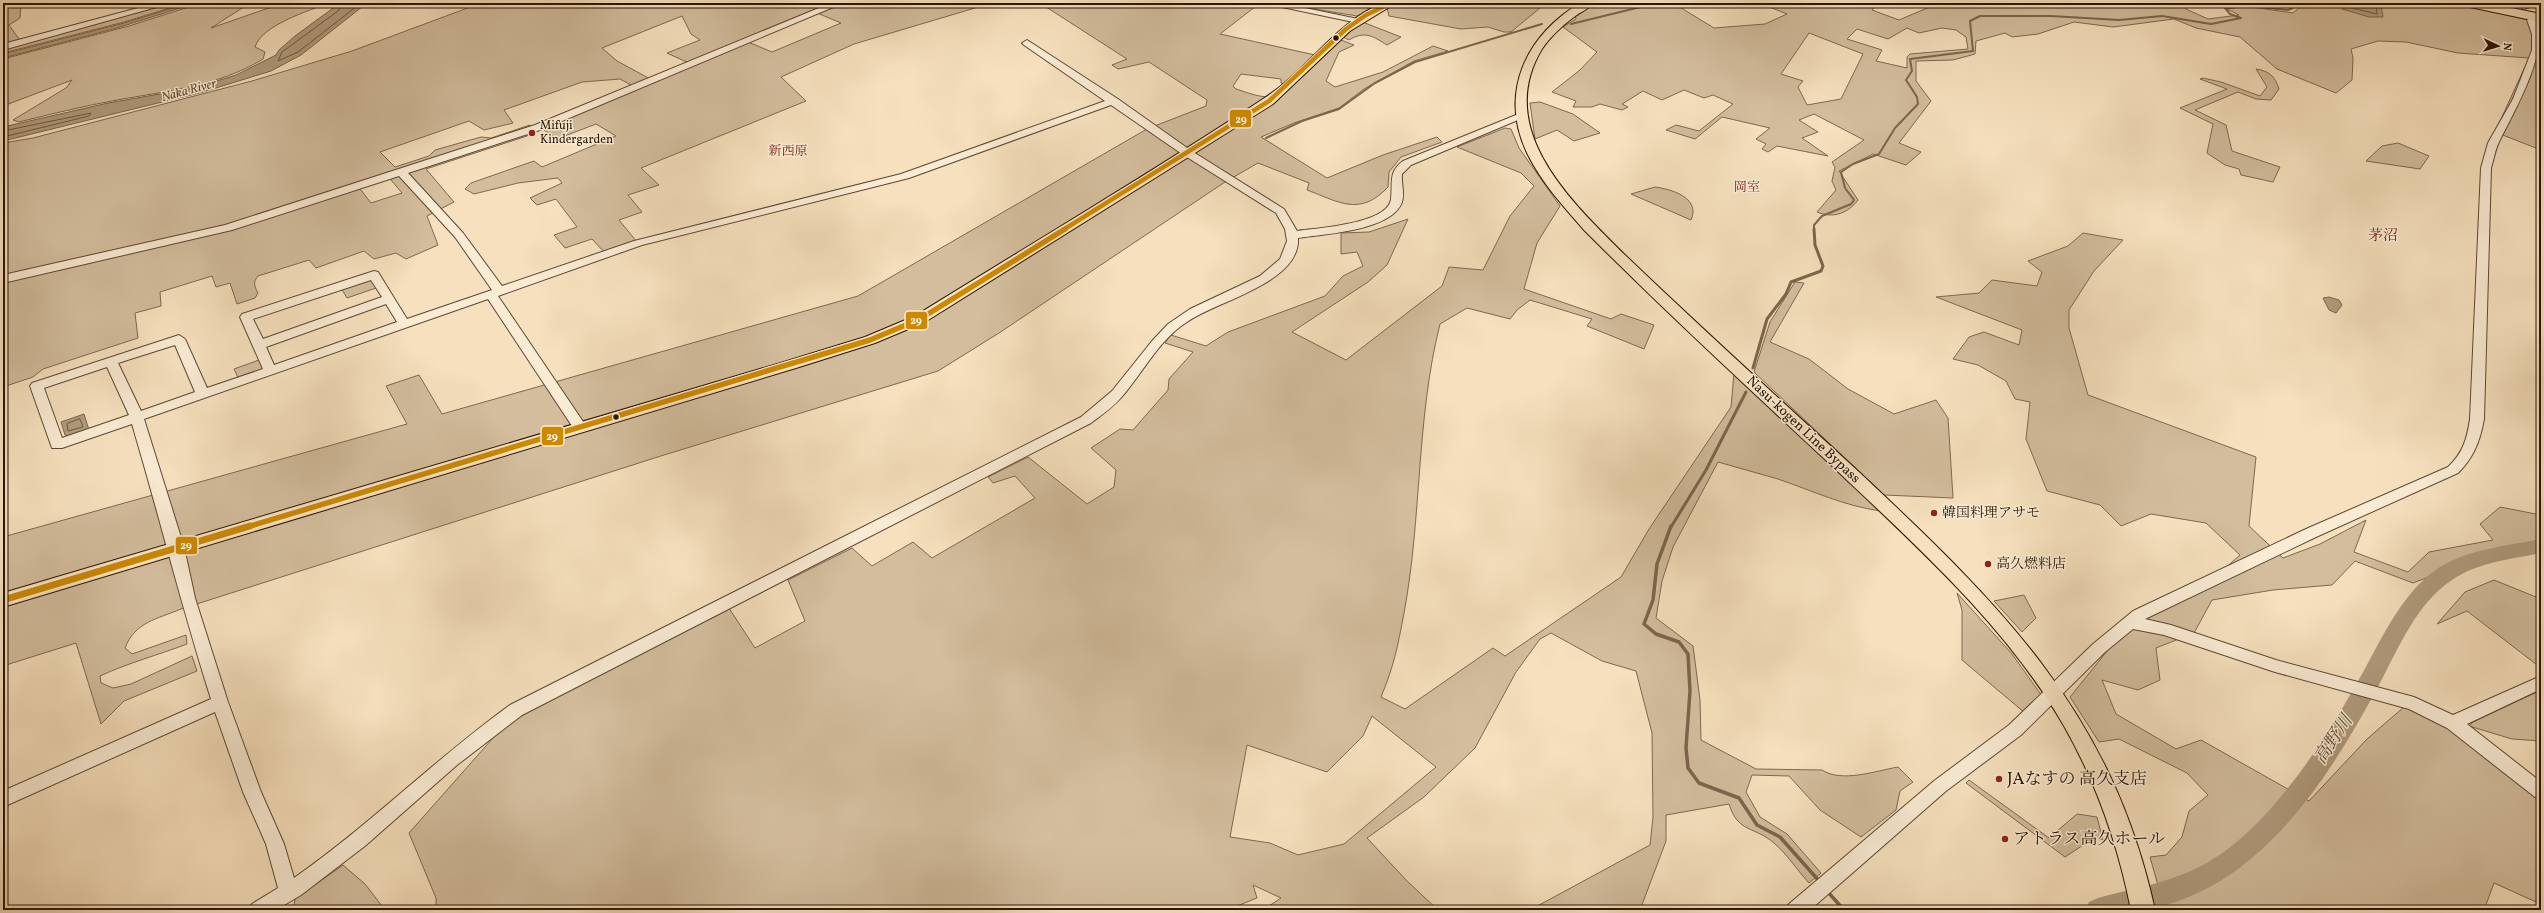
<svg xmlns="http://www.w3.org/2000/svg" width="2544" height="913" font-family="Vollkorn,'Noto Serif JP',serif">
<style>
.green{fill:#d3bd9d;stroke:#7e6850;fill-rule:evenodd}
.water{fill:#b19b7d;stroke:#7b654c}
.lines{fill:none;stroke-linecap:round;stroke-linejoin:round}
.shore{stroke:#6e5840;stroke-width:1}
.stream-far2{stroke:#7b654c;stroke-width:2}
.stream-far1{stroke:#7b654c;stroke-width:3}
.stream{stroke:#7b654c;stroke-width:3.5}
.river{fill:#b19b7d;fill-rule:evenodd}
.minor-casing{stroke:#5d4731;stroke-width:2}
.major-casing{stroke:#2a1402;stroke-width:2}
.highway-casing{stroke:#2a1402;stroke-width:2}
.minor{fill:#f9ebd4;fill-rule:evenodd}
.major{fill:#f6e0bd;fill-rule:evenodd}
.highway{fill:#f6e0bd;fill-rule:evenodd}
.bus-1-far2-casing{stroke:#f9ebd4;stroke-width:6}
.bus-1-far1-casing{stroke:#f9ebd4;stroke-width:8}
.bus-1-casing{stroke:#f9ebd4;stroke-width:10}
.bus-1-far2{stroke:#ce8900;stroke-width:4.5}
.bus-1-far1{stroke:#ce8900;stroke-width:5.5}
.bus-1{stroke:#ce8900;stroke-width:7}
.bus-dot{fill:#2a1402;stroke:#f9ebd4;stroke-width:1.5}
.poi-dot{fill:#8f2418;stroke:#f9ebd4;stroke-width:1.5}
.labels{text-anchor:middle;dominant-baseline:central;stroke-width:3;stroke-linejoin:round;paint-order:stroke}
.far-poi-label{font-size:12px;fill:#2a1402;stroke:#f9ebd4;text-anchor:start}
.far-water-label{font-size:13px;font-style:italic;fill:#604a33;stroke:#f9ebd4}
.far-neighbourhood-label{font-size:13px;fill:#7a1f14;stroke:#f9ebd4}
.street-label{font-size:14px;fill:#2a1402;stroke:#f9ebd4}
.poi-label{font-size:14px;fill:#2a1402;stroke:#f9ebd4;text-anchor:start}
.neighbourhood-label{font-size:15px;fill:#7a1f14;stroke:#f9ebd4}
.near-poi-label{font-size:17px;fill:#2a1402;stroke:#f9ebd4;text-anchor:start}
.near-water-label{font-size:18px;font-style:italic;fill:#604a33;stroke:#f9ebd4}
.line-badge{stroke:#f9ebd4;stroke-width:1.5}
.badge-label{font-size:11px;text-anchor:middle;font-weight:bold;fill:#fff}
</style>
<rect width="100%" height="100%" fill="#f6e0bd"/>
<filter id="stains"><feTurbulence type="fractalNoise" baseFrequency=".005" numOctaves="4"/><feColorMatrix values="0 0 0 0 .2 0 0 0 0 .09 0 0 0 0 .02 0 0 0 .5 -.17"/></filter>
<radialGradient id="worn" r=".72"><stop offset=".6" stop-color="#630" stop-opacity="0"/><stop offset="1" stop-color="#630" stop-opacity=".3"/></radialGradient>
<g class="green">
<polygon points="3,3 21,3 20,18 9,25 19,39 18,42 3,46"/>
<polygon points="171,3 186,3 124,22 3,53 3,48"/>
<path d="M 201,3 L 250,3 L 211,28 L 283,3 L 329,3 C 308,11 262,25 255,47 L 265,52 L 263,59 C 219,86 167,91 117,100 C 84,106 51,114 19,122 L 13,120 L 66,88 L 72,80 L 3,106 L 3,59 L 129,26 Z"/>
<path d="M 481,3 L 973,3 L 970,5 L 975,8 L 854,44 L 781,77 L 806,101 L 641,168 L 659,185 L 628,195 L 642,212 L 619,220 L 637,242 L 605,253 L 592,239 L 565,248 L 554,235 L 577,227 L 556,199 L 537,205 L 530,198 L 562,183 L 558,178 L 518,183 L 474,194 L 465,189 L 471,183 L 534,161 L 542,167 L 616,136 L 596,124 L 557,139 L 541,128 L 638,89 L 620,79 L 582,82 L 504,110 L 513,123 L 484,130 L 469,121 L 380,152 L 395,167 L 429,156 L 435,150 L 481,137 L 491,138 L 530,125 L 533,132 L 527,136 L 426,169 L 454,202 L 427,216 L 438,245 L 406,259 L 396,253 L 374,259 L 364,251 L 316,268 L 309,260 L 258,276 C 253,282 254,286 258,293 L 255,298 L 237,304 L 230,283 L 216,287 L 212,276 L 160,292 L 161,306 L 135,313 L 138,338 L 43,369 L 33,377 L 3,387 L 3,143 L 33,138 L 252,81 L 352,51 ZM 817,13 L 841,23 L 772,52 L 748,42 ZM 682,16 L 691,34 L 700,40 L 667,53 L 693,65 L 654,81 L 617,61 L 602,48 ZM 386,174 L 402,193 L 371,203 L 357,185 Z"/>
<path d="M 1045,3 L 1260,3 L 1220,34 L 1315,55 L 1284,84 L 1281,83 L 1281,79 L 1241,74 L 1233,86 L 1236,89 C 1246,92 1262,99 1273,96 C 1293,90 1324,55 1341,40 L 1354,45 L 1339,52 L 1326,81 L 1335,87 L 1383,72 L 1433,46 L 1448,51 L 1414,61 L 1364,89 L 1339,108 L 1294,123 L 1261,137 L 1327,178 L 1383,155 L 1437,137 L 1442,142 L 1401,157 L 1389,172 L 1388,187 C 1360,217 1339,202 1307,190 L 1309,183 L 1258,163 L 1225,182 L 999,333 L 938,371 L 664,455 L 181,609 C 157,619 135,622 125,648 L 132,654 L 186,635 L 187,644 C 158,655 128,663 100,676 L 101,683 L 113,688 L 131,684 L 192,656 L 197,671 L 124,701 L 101,724 L 76,643 L 3,666 L 3,537 L 407,424 L 386,386 L 419,375 L 442,414 L 858,296 L 1147,129 L 1206,106 L 1207,100 L 1149,62 L 1118,69 L 1112,65 L 1127,59 L 1043,5 Z"/>
<polygon points="1276,3 1386,3 1357,16"/>
<polygon points="1398,3 1536,3 1540,8 1511,32 1504,32 1488,27 1461,29 1389,16 1387,8"/>
<path d="M 1593,3 L 1673,3 L 1714,28 L 1765,24 L 1787,14 L 1767,6 L 1770,3 L 1782,3 L 1787,6 L 1793,3 L 1878,3 L 1872,10 L 1899,20 L 1932,6 L 1923,3 L 2067,5 L 2185,3 L 2186,9 L 2208,19 L 2239,15 L 2227,9 L 2245,6 L 2293,13 L 2299,8 L 2301,3 L 2456,3 L 2541,23 L 2541,150 L 2495,132 L 2529,58 L 2458,53 L 2406,42 L 2378,41 L 2351,49 L 2353,58 L 2352,80 L 2336,93 L 2277,69 L 2240,37 L 2196,28 L 2174,19 L 2113,27 L 2074,22 L 2038,34 L 2012,37 L 2005,33 L 1976,41 L 1975,54 L 1953,60 L 1916,61 L 1916,81 L 1931,101 L 1899,143 L 1921,152 L 1906,165 L 1873,154 L 1839,171 L 1858,200 C 1848,213 1834,219 1817,212 L 1836,190 L 1832,181 L 1835,167 L 1832,162 L 1864,140 L 1814,114 L 1799,120 L 1818,132 L 1802,138 L 1828,156 L 1777,146 L 1768,152 L 1762,149 L 1766,144 L 1756,139 L 1770,128 L 1722,117 L 1695,139 L 1666,130 L 1676,125 L 1699,131 L 1733,104 L 1713,95 L 1704,98 L 1684,90 L 1662,100 L 1643,91 L 1622,104 L 1628,107 L 1622,110 L 1600,104 L 1592,107 L 1573,107 L 1576,101 L 1552,92 L 1580,70 L 1597,52 L 1563,27 L 1576,19 L 1575,15 ZM 1907,28 L 1919,33 L 1942,28 L 1956,30 L 1966,37 L 1968,49 L 1910,54 L 1907,57 L 1907,68 L 1876,61 L 1882,50 L 1847,39 L 1857,29 L 1888,39 ZM 1809,33 L 1863,54 L 1841,99 L 1807,105 L 1798,87 L 1803,81 L 1781,74 Z"/>
<path d="M 1363,22 L 1365,23 L 1401,37 L 1387,45 C 1374,37 1365,30 1349,40 L 1343,37 Z"/>
<path d="M 2256,69 C 2269,71 2275,76 2279,89 L 2271,100 L 2256,99 L 2238,92 L 2195,110 L 2226,125 L 2232,151 L 2280,167 L 2273,182 L 2241,175 L 2239,169 L 2225,165 L 2207,153 L 2213,124 L 2180,108 L 2227,89 L 2200,79 L 2203,78 L 2221,82 L 2260,96 L 2267,87 Z"/>
<polygon points="1540,102 1573,114 1600,133 1574,141 1557,130 1535,139 1530,103"/>
<path d="M 1505,128 L 1511,129 L 1519,148 L 1560,206 L 1537,243 L 1524,289 L 1611,319 L 1621,314 L 1654,325 L 1644,349 L 1587,326 L 1592,319 L 1530,300 L 1517,310 L 1510,319 L 1467,308 L 1440,324 C 1416,419 1422,517 1404,613 C 1398,645 1394,666 1381,697 L 1405,709 L 1493,648 L 1505,656 L 1621,577 L 1649,529 L 1731,407 L 1734,373 L 1881,511 C 1844,506 1813,491 1778,479 C 1758,473 1738,468 1718,462 L 1673,547 L 1662,581 L 1656,618 L 1693,646 L 1700,700 L 1701,740 L 1756,769 L 1822,770 C 1842,783 1875,771 1898,767 L 1913,782 L 1900,791 L 1896,810 L 1861,837 L 1820,810 L 1789,776 L 1752,775 L 1746,792 L 1760,817 L 1787,834 L 1821,873 L 1809,883 C 1797,870 1787,854 1774,843 C 1754,826 1738,833 1729,804 L 1666,815 L 1666,841 L 1640,910 L 1530,910 L 1650,845 L 1653,817 L 1652,733 L 1636,671 L 1602,661 L 1551,633 L 1540,639 L 1516,672 L 1475,748 L 1424,797 L 1367,838 L 1407,881 L 1438,910 L 1263,910 L 1281,898 L 1253,885 L 1257,898 L 1227,910 L 436,910 L 436,898 L 409,833 L 493,738 L 507,725 L 549,699 L 729,608 L 755,648 L 805,621 L 788,580 L 852,548 L 872,566 L 913,542 L 932,558 L 1035,498 L 1015,476 L 993,483 L 988,477 L 1028,457 L 1087,504 L 1114,487 L 1116,470 L 1091,448 L 1120,429 L 1133,430 L 1168,390 L 1169,379 L 1193,352 L 1165,343 L 1171,335 L 1206,346 L 1228,332 L 1325,296 L 1343,276 L 1363,266 L 1357,252 L 1341,254 L 1341,233 L 1369,232 L 1408,219 L 1387,265 L 1368,282 L 1292,332 L 1346,360 L 1442,286 L 1449,267 L 1483,270 L 1510,216 L 1534,186 L 1521,173 L 1457,147 ZM 1372,716 L 1436,767 L 1344,844 L 1298,855 L 1270,843 L 1230,837 L 1247,745 L 1327,772 L 1363,736 Z"/>
<polygon points="2398,143 2429,156 2420,169 2366,161 2382,146"/>
<path d="M 1655,187 C 1670,189 1701,197 1691,220 L 1631,194 Z"/>
<polygon points="2083,233 2123,240 2094,271 2069,310 2069,328 2088,395 2256,457 2249,526 2283,558 2320,544 2366,520 2354,552 2408,572 2429,552 2493,540 2480,524 2500,507 2541,515 2541,540 2490,553 2413,583 2355,561 2332,585 2273,590 2212,600 2194,633 2156,648 2160,680 2138,690 2102,680 2116,714 2176,749 2201,740 2309,801 2367,739 2404,707 2433,717 2541,800 2541,890 2536,902 2494,883 2484,910 2165,910 2150,857 2166,855 2182,837 2189,811 2208,795 2187,773 2119,739 2099,742 2070,697 2112,645 2144,617 2203,588 2240,555 2206,523 2151,514 2121,526 2100,505 2047,491 2026,439 2030,402 2015,399 2006,381 1978,365 1953,359 1969,337 1984,332 2019,345 2022,330 1936,297 1979,293 1992,280 2037,286 2042,272 2028,261 2068,246"/>
<polygon points="364,280 372,280 376,288 347,298 341,288"/>
<polygon points="1795,282 1804,283 1770,342 1809,359 1848,389 1894,414 1936,400 1948,418 1953,498 1884,495 1754,372 1770,322"/>
<polygon points="259,360 263,368 259,373 239,380 234,369"/>
<polygon points="2494,580 2541,599 2541,668 2467,611 2437,624 2465,592"/>
<polygon points="1957,593 2012,654 2042,696 2025,713 1962,660 1962,610"/>
<polygon points="2024,595 2036,618 2022,632 1994,601"/>
<polygon points="2541,690 2541,741 2512,739 2469,726 2473,722"/>
<polygon points="1969,780 2049,838 2077,814 2097,817 2103,840 2094,838 2065,857 1966,783"/>
<polygon points="343,865 365,884 385,910 293,910 295,899"/>
</g>
<g class="water">
<polygon points="189,3 196,3 117,28 3,58 3,54 124,23"/>
<polygon points="340,3 367,3 301,55 271,71 203,92 3,141 3,127 108,103 194,88 236,75 276,55 279,50 295,36"/>
<polygon points="2359,3 2377,3 2381,5 2383,17 2369,17 2342,9 2342,5"/>
<polygon points="2329,297 2339,300 2342,305 2336,313 2329,310 2323,298"/>
<polygon points="84,414 89,430 72,436 65,435 61,422"/>
</g>
<g class="lines">
<g class="shore">
<polyline points="343,3 338,11 282,52 278,61 298,52 361,3"/>
<polyline points="2351,3 2352,8 2377,14 2376,3"/>
<polyline points="3,131 91,113 89,116 3,137"/>
<polygon points="80,419 83,427 68,431 67,424"/>
</g>
<g class="stream-far2">
<polyline points="1571,24 1657,3"/>
<polyline points="1266,138 1302,121 1339,109 1375,83 1415,62 1542,24"/>
<polyline points="1814,230 1814,225 1822,216 1851,204 1854,200 1845,188 1841,172 1853,164 1879,154 1895,128 1918,104 1917,97 1906,80 1912,71 1910,59 1973,51 1970,21 1980,16 2051,16 2119,20 2162,16 2211,24 2241,18 2230,14 2225,8 2249,6 2288,10 2293,8 2295,3"/>
</g>
<g class="stream-far1">
<polyline points="1753,368 1767,319 1786,294 1791,282 1821,271 1823,266 1815,245 1814,229"/>
<polyline points="1671,527 1706,470 1746,392"/>
</g>
<g class="stream">
<polyline points="1671,526 1657,564 1653,600 1644,624 1656,634 1679,642 1688,654 1690,691 1686,748 1688,768 1699,783 1739,798 1757,825 1780,837 1820,882"/>
<polyline points="1827,891 1844,910"/>
</g>
<path class="river" d="M 2541,539 L 2541,553 C 2512,559 2478,562 2452,580 C 2417,603 2399,647 2380,683 C 2329,778 2258,893 2141,910 C 2123,913 2103,910 2085,910 L 2089,902 L 2098,898 C 2130,889 2163,884 2193,870 C 2265,838 2325,740 2362,674 C 2382,638 2402,593 2437,569 C 2467,549 2507,546 2541,539 Z"/>
<defs>
<g id="minor">
<polygon points="157,3 171,3 3,50 3,44"/>
<path d="M 831,3 L 843,3 L 543,129 L 408,173 L 463,233 L 502,286 L 634,241 L 901,174 L 1105,101 L 1024,45 L 1022,43 L 1027,40 L 1118,99 L 1190,150 L 1284,209 L 1297,231 C 1317,228 1388,224 1391,199 C 1393,182 1388,172 1403,161 L 1516,115 L 1525,117 L 1411,165 L 1402,174 C 1401,183 1405,193 1402,202 C 1392,231 1323,234 1298,238 C 1301,283 1216,301 1187,322 C 1160,339 1145,369 1125,393 C 1116,405 1103,414 1091,423 L 522,715 L 457,765 L 365,846 L 301,895 L 276,910 L 249,910 L 252,904 L 278,888 L 266,844 L 243,792 L 215,712 L 3,807 L 3,791 L 211,699 C 182,608 159,515 132,424 L 62,448 L 52,448 L 30,386 L 32,383 L 179,335 L 185,339 L 207,388 L 263,369 L 240,317 L 242,314 L 374,271 L 378,272 L 407,319 L 492,290 L 455,237 L 399,176 L 232,230 L 3,283 L 3,275 L 225,225 L 535,125 ZM 1111,105 L 1182,154 L 1276,213 L 1285,229 L 1287,241 L 1280,259 L 1260,276 L 1190,309 L 1168,324 L 1152,341 L 1112,391 L 1081,417 L 510,705 C 435,759 370,825 294,878 L 284,844 L 261,792 L 228,702 L 195,598 L 184,547 L 144,419 L 488,299 L 574,429 L 584,429 L 586,426 L 498,296 L 642,245 L 909,178 ZM 371,280 L 382,297 L 263,339 L 253,319 ZM 386,304 L 397,322 L 274,365 L 266,347 ZM 175,345 L 195,392 L 141,411 L 118,363 ZM 107,367 L 129,415 L 62,438 L 44,388 Z"/>
<polygon points="1263,3 1281,3 1363,20 1358,23"/>
<polygon points="2521,3 2529,3 2530,7 2523,9"/>
<path d="M 2532,17 C 2537,19 2537,22 2539,26 C 2544,61 2514,111 2499,142 C 2495,150 2494,159 2491,168 L 2484,419 C 2480,441 2474,457 2458,473 L 2316,537 L 2145,619 L 2171,625 L 2276,660 L 2414,697 L 2453,715 L 2541,676 L 2541,689 L 2467,724 L 2541,782 L 2541,799 L 2535,797 L 2447,728 L 2409,709 L 2275,672 L 2164,635 L 2133,629 L 2105,652 L 2021,735 L 1946,791 L 1810,910 L 1786,910 L 1789,904 L 1934,781 L 2009,725 L 2093,644 L 2133,611 L 2306,529 L 2448,467 C 2463,453 2467,439 2470,419 L 2481,168 L 2488,143 L 2513,99 L 2532,50 L 2532,34 L 2527,20 Z"/>
</g>
<g id="major">
<path d="M 1382,3 L 1396,3 L 1350,31 L 1273,104 L 925,322 L 875,343 L 796,368 L 3,607 L 3,593 L 784,362 L 865,337 L 915,316 C 1031,244 1149,174 1263,99 C 1307,71 1333,25 1382,3 Z"/>
<path d="M 1580,3 L 1593,3 C 1589,9 1580,12 1574,17 C 1562,26 1550,37 1542,49 C 1493,130 1573,203 1625,255 C 1702,329 1781,400 1859,472 C 2001,605 2112,713 2155,910 L 2131,910 C 2118,845 2097,784 2064,726 C 2006,625 1914,544 1830,464 C 1747,387 1664,310 1584,230 C 1564,207 1542,183 1528,155 C 1498,94 1525,36 1580,3 Z"/>
</g>
<polygon id="highway" points="2464,3 2488,3 2541,14 2541,22 2470,7"/>
</defs>
<use href="#minor" class="minor-casing"/>
<use href="#major" class="major-casing"/>
<use href="#highway" class="highway-casing"/>
<use href="#minor" class="minor"/>
<use href="#major" class="major"/>
<use href="#highway" class="highway"/>
<defs>
<polyline id="bus-1-far2" points="1063,230 1269,101 1346,29 1366,15 1391,3"/>
<polyline id="bus-1-far1" points="247,527 870,340 920,319 1065,229"/>
<polyline id="bus-1" points="3,600 250,526"/>
</defs>
<use href="#bus-1-far2" class="bus-1-far2-casing"/>
<use href="#bus-1-far1" class="bus-1-far1-casing"/>
<use href="#bus-1" class="bus-1-casing"/>
<use href="#bus-1-far2" class="bus-1-far2"/>
<use href="#bus-1-far1" class="bus-1-far1"/>
<use href="#bus-1" class="bus-1"/>
</g>
<g class="bus-dot">
<circle cx="1336" cy="38" r="3.5"/>
<circle cx="616" cy="417" r="3.5"/>
</g>
<g class="poi-dot">
<circle cx="532" cy="133" r="4"/>
<circle cx="1934" cy="513" r="4"/>
<circle cx="1988" cy="564" r="4"/>
<circle cx="1999" cy="779" r="4"/>
<circle cx="2005" cy="839" r="4"/>
</g>
<g class="labels">
<g class="far-poi-label">
<text x="540" y="126">Mifuji<tspan x="540" dy="14">Kindergarden</tspan></text>
</g>
<g class="far-water-label">
<text transform="translate(189 91) rotate(-15)">Naka River</text>
</g>
<g class="far-neighbourhood-label">
<text x="788" y="152">新西原</text>
<text x="1747" y="188">岡室</text>
</g>
<g class="street-label">
<text transform="translate(1803 430) rotate(43)">Nasu-kogen Line Bypass</text>
</g>
<g class="poi-label">
<text x="1942" y="513">韓国料理アサモ</text>
<text x="1996" y="564">高久燃料店</text>
</g>
<g class="neighbourhood-label">
<text x="2383" y="236">茅沼</text>
</g>
<g class="near-poi-label">
<text x="2007" y="779">JAなすの 高久支店</text>
<text x="2013" y="839">アトラス高久ホール</text>
</g>
<g class="near-water-label">
<text transform="translate(2334 740) rotate(-57)">高野川</text>
</g>
</g>
<g class="line-badge">
<rect x="1229" y="109" width="23" height="19" rx="4" fill="#ce8900"/>
<rect x="905" y="311" width="23" height="19" rx="4" fill="#ce8900"/>
<rect x="541" y="426" width="23" height="20" rx="4" fill="#ce8900"/>
<rect x="175" y="536" width="23" height="19" rx="4" fill="#ce8900"/>
</g>
<g class="badge-label">
<text x="1241" y="123">29</text>
<text x="916" y="324">29</text>
<text x="552" y="440">29</text>
<text x="186" y="549">29</text>
</g>
<rect width="2544" height="913" fill="none" stroke="#f6e0bd" stroke-width="16"/>
<rect x="4" y="4" width="2536" height="905" fill="none" stroke="#2a1402" stroke-width="2"/>
<rect x="8" y="8" width="2528" height="897" fill="none" stroke="#2a1402"/>
<g transform="translate(2498 46) rotate(94)" stroke="#f9ebd4" stroke-width="3" paint-order="stroke">
<path d="M0-3L7 15L0 10L-7 15Z" fill="#2a1402"/>
<text y="-6" font-size="11" font-weight="bold" text-anchor="middle" fill="#2a1402">N</text>
</g>
<rect width="100%" height="100%" filter="url(#stains)"/>
<rect width="100%" height="100%" fill="url(#worn)"/>
</svg>
